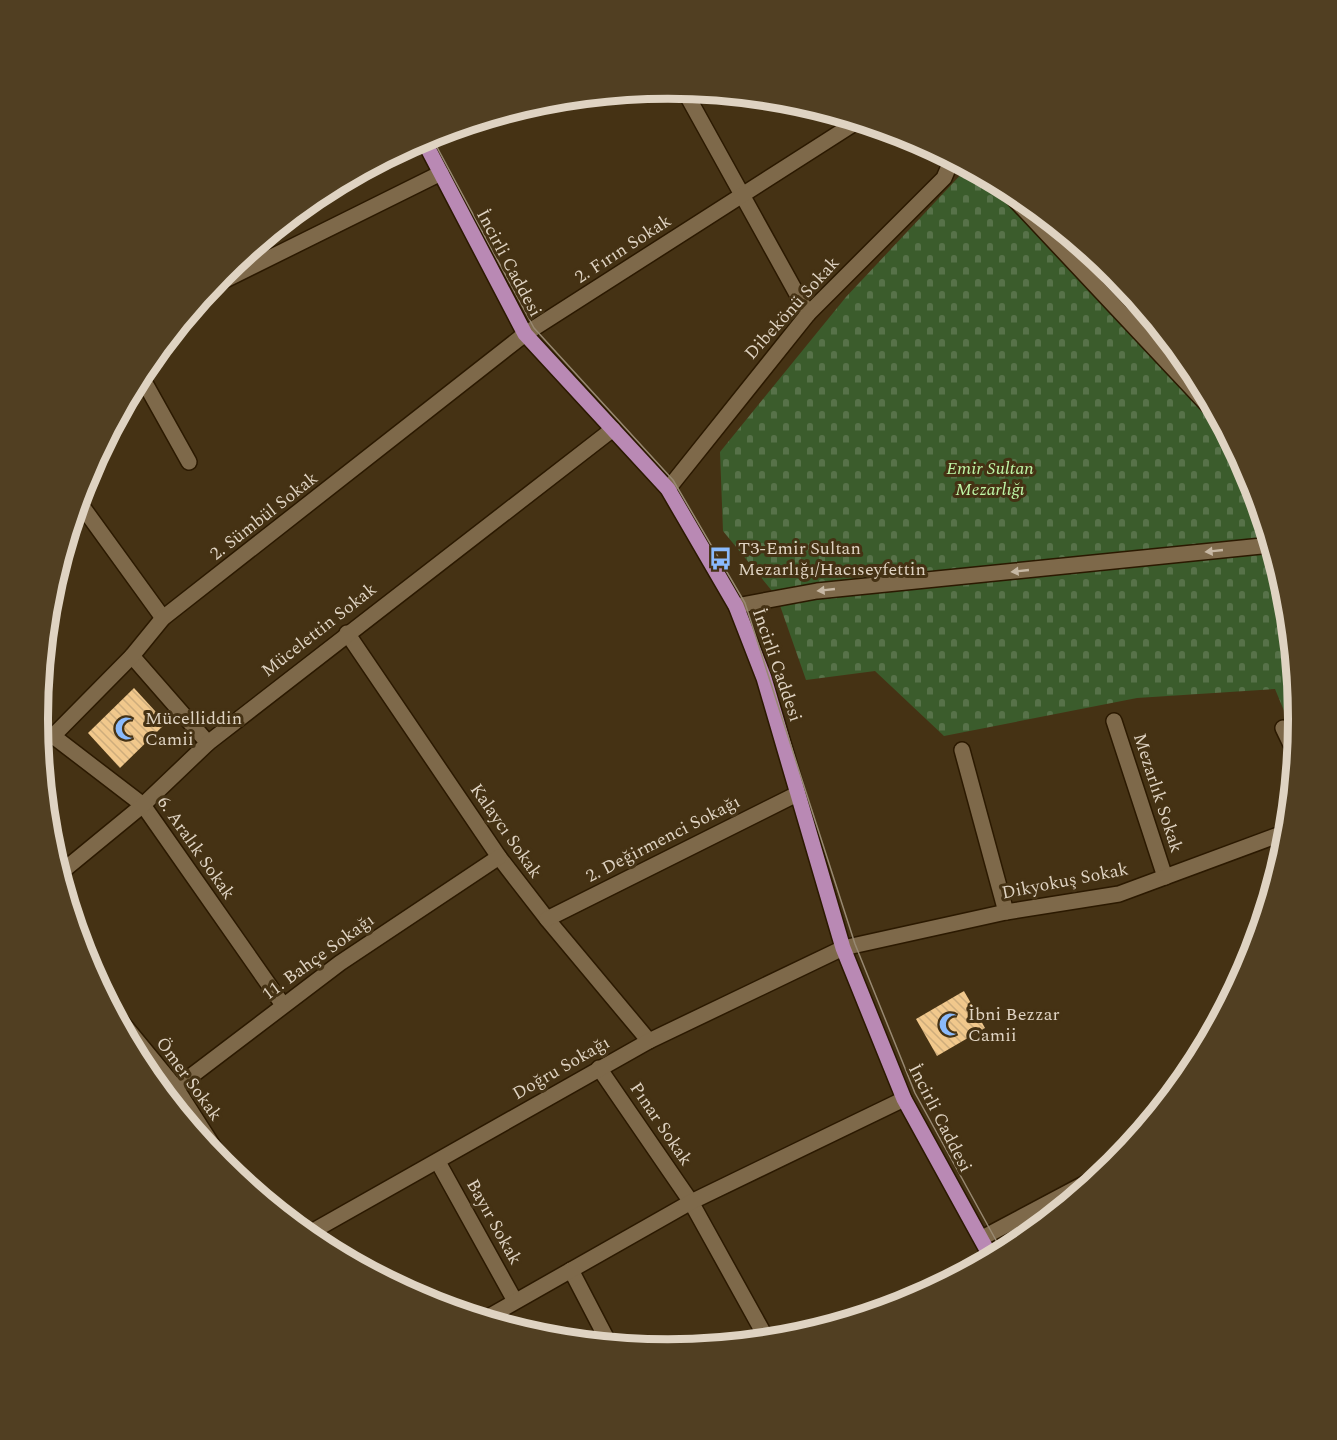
<svg xmlns="http://www.w3.org/2000/svg" width="1337" height="1440" font-family="Spectral,serif">
<style>
.cemetery{fill:url(#cemetery-stones)}
.building{fill:url(#building-back-hatch)}
.lines{fill:none;stroke-linecap:round;stroke-linejoin:round}
.minor-casing{stroke:#2b1900;stroke-width:18}
.primary-casing{stroke:#2b1900;stroke-width:18}
.minor{stroke:#7e694a;stroke-width:15}
.primary{stroke:#b989b4;stroke-width:15}
.tram{stroke:#988972;stroke-width:1.5}
.oneway{fill:#c7b8a4}
.labels{text-anchor:middle;dominant-baseline:central;stroke-width:6;stroke-linejoin:round;paint-order:stroke}
.street-label{font-size:18px;fill:#dfd3c2;stroke:#453214}
.park-label{font-size:18px;font-style:italic;fill:#bef6a6;stroke:#453214}
.poi-label{font-size:18px;fill:#dfd3c2;stroke:#453214;text-anchor:start}
.rim{fill:none;stroke:#dfd3c2;stroke-width:8}
</style>
<defs>
<pattern id="cemetery-stones" width="16" height="16" patternUnits="userSpaceOnUse" patternTransform="scale(1.5)"><rect width="16" height="16" fill="#3b5c2c"/><path d="M2 7V4a2 2 0 0 1 4 0v3zM10 15v-3a2 2 0 0 1 4 0v3z" fill="#577249"/></pattern>
<pattern id="building-back-hatch" width="6" height="6" patternUnits="userSpaceOnUse" patternTransform="scale(1.5)"><rect width="6" height="6" fill="#f1c88c"/><path d="M-1 5l2 2M0 0l6 6M5-1l2 2" fill="none" stroke="#cead7c"/></pattern>
</defs>
<rect width="100%" height="100%" fill="#453214"/>
<polygon class="cemetery" points="967,168 1019,196 1115,274 1193,370 1252,479 1287,597 1299,720 1297,742 1275,689 1137,698 944,736 875,671 806,680 777,597 723,531 720,452 846,297"/>
<g class="building">
<polygon points="134,688 166,723 120,768 88,733"/>
<polygon points="964,991 985,1028 937,1056 916,1019"/>
</g>
<g class="lines">
<defs>
<g id="minor">
<polyline points="684,90 808,314"/>
<polyline points="1002,186 1218,416"/>
<polyline points="213,286 441,173"/>
<polyline points="141,376 189,462"/>
<polyline points="668,489 808,314 944,178 952,159"/>
<polyline points="79,502 163,618"/>
<polyline points="736,606 817,591 1272,545"/>
<polyline points="347,633 499,857 547,919 649,1041"/>
<polyline points="132,656 208,743"/>
<polyline points="1114,721 1165,877"/>
<polyline points="1283,728 1296,755"/>
<polyline points="53,736 143,805 283,1005"/>
<polyline points="40,741 53,736 132,656 163,618 525,334 858,121"/>
<polyline points="962,750 1006,912"/>
<polyline points="59,874 143,805 208,743 613,429"/>
<polyline points="547,919 797,794"/>
<polyline points="111,1009 176,1088 231,1174"/>
<polyline points="599,1068 691,1202 768,1341"/>
<polyline points="165,1096 340,963 499,857"/>
<polyline points="438,1162 515,1301"/>
<polyline points="306,1235 649,1041 843,948 1006,912 1119,894 1289,831"/>
<polyline points="982,1238 1110,1170"/>
<polyline points="571,1270 610,1345"/>
<polyline points="483,1320 691,1202 904,1099"/>
</g>
<polyline id="primary" points="423,139 525,334 668,489 736,606 764,678 843,948 904,1099 992,1259"/>
</defs>
<use href="#minor" class="minor-casing"/>
<use href="#primary" class="primary-casing"/>
<use href="#minor" class="minor"/>
<use href="#primary" class="primary"/>
<polyline class="tram" points="431,136 534,328 673,480 745,603 855,944 915,1093 1003,1253"/>
</g>
<defs><path id="oneway-solid" d="M-6-.8H1V-3.2L6.5 0L1 3.2V.8H-6Z" transform="scale(1.5)"/></defs>
<g class="oneway">
<use href="#oneway-solid" transform="translate(1214 551) rotate(174)"/>
<use href="#oneway-solid" transform="translate(1020 571) rotate(174)"/>
<use href="#oneway-solid" transform="translate(826 590) rotate(174)"/>
</g>
<defs>
<symbol id="bus-bare" viewBox="-9 -9 18 18"><path d="M-5-6H5V4H4V6H2V4H-2V6H-4V4H-5ZM-3.5-4V0h7V-4ZM-3.5 1.2v1.5H-2V1.2ZM2 1.2v1.5H3.5V1.2Z" fill="#8abafc" stroke="#453214" stroke-width="2.5" paint-order="stroke"/></symbol>
<symbol id="mosque-bare" viewBox="-9 -9 18 18"><path d="M3.5-4.9A6 6 0 1 0 3.5 4.9A5 5 0 1 1 3.5-4.9Z" fill="#8abafc" stroke="#453214" stroke-width="2.5" paint-order="stroke"/></symbol>
</defs>
<g fill-rule="evenodd">
<use href="#bus-bare" x="704" y="542" width="33" height="33"/>
<use href="#mosque-bare" x="110" y="712" width="33" height="33"/>
<use href="#mosque-bare" x="934" y="1008" width="33" height="33"/>
</g>
<g class="labels">
<g class="street-label">
<text transform="translate(623 249) rotate(-33)">2. Fırın Sokak</text>
<text transform="translate(509 263) rotate(62)">İncirli Caddesi</text>
<text transform="translate(792 308) rotate(-48)">Dibekönü Sokak</text>
<text transform="translate(264 516) rotate(-38)">2. Sümbül Sokak</text>
<text transform="translate(319 630) rotate(-38)">Mücelettin Sokak</text>
<text transform="translate(777 665) rotate(71)">İncirli Caddesi</text>
<text transform="translate(1158 793) rotate(72)">Mezarlık Sokak</text>
<text transform="translate(506 831) rotate(55)">Kalaycı Sokak</text>
<text transform="translate(663 839) rotate(-27)">2. Değirmenci Sokağı</text>
<text transform="translate(196 848) rotate(55)">6. Aralık Sokak</text>
<text transform="translate(1065 881) rotate(-11)">Dikyokuş Sokak</text>
<text transform="translate(318 957) rotate(-36)">11. Bahçe Sokağı</text>
<text transform="translate(561 1068) rotate(-30)">Doğru Sokağı</text>
<text transform="translate(189 1079) rotate(54)">Ömer Sokak</text>
<text transform="translate(940 1118) rotate(63)">İncirli Caddesi</text>
<text transform="translate(661 1124) rotate(56)">Pınar Sokak</text>
<text transform="translate(494 1222) rotate(61)">Bayır Sokak</text>
</g>
<g class="park-label">
<text x="990" y="468">Emir Sultan<tspan x="990" dy="21">Mezarlığı</tspan></text>
</g>
<g class="poi-label">
<text x="738" y="548">T3-Emir Sultan<tspan x="738" dy="21">Mezarlığı/Hacıseyfettin</tspan></text>
<text x="145" y="718">Mücelliddin<tspan x="145" dy="21">Camii</tspan></text>
<text x="968" y="1014">İbni Bezzar<tspan x="968" dy="21">Camii</tspan></text>
</g>
</g>
<path d="M0 0H1337V1440H0ZM48 719a620 620 0 1 1 1240 0a620 620 0 1 1-1240 0Z" fill="#513f22" fill-rule="evenodd"/>
<path class="rim" d="M48 719a620 620 0 1 1 1240 0a620 620 0 1 1-1240 0Z"/>
</svg>
